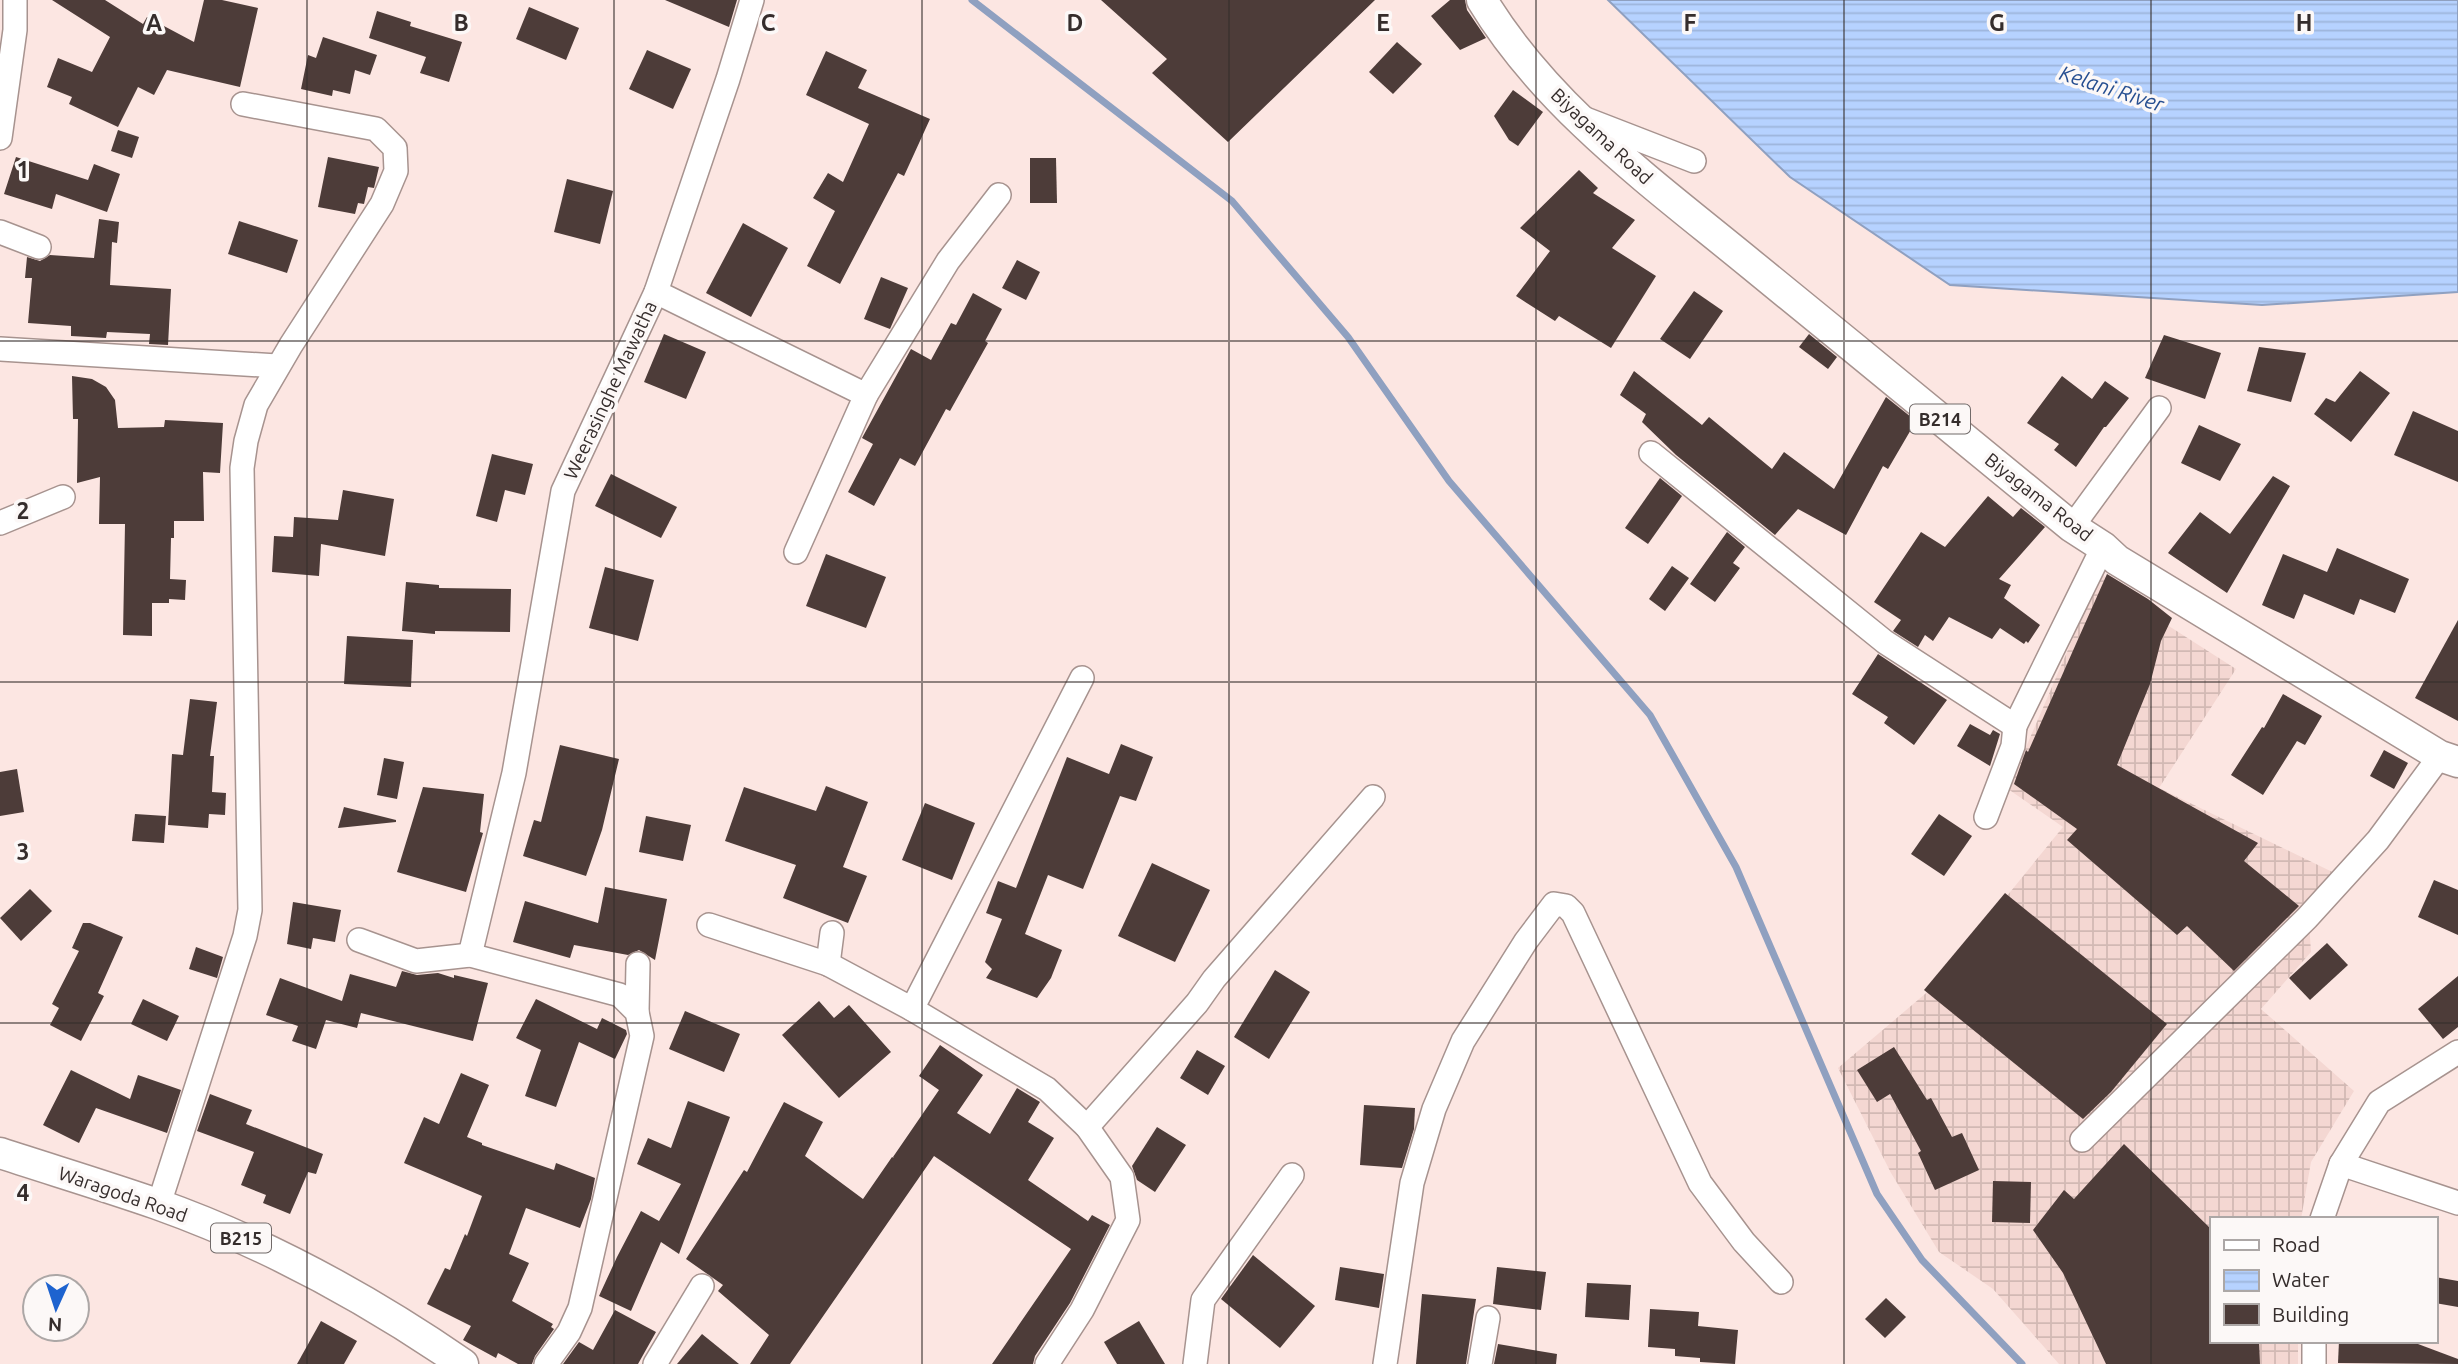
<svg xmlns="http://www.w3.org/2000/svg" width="2458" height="1364" font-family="Ubuntu,sans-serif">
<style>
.industrial{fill:url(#industrial-grid)}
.water{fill:url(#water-rules);stroke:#8fa0c0;stroke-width:2}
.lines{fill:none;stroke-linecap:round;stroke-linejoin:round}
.stream{stroke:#8fa0c0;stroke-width:7}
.building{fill:#4d3c39}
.minor-casing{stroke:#a7938f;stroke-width:26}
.major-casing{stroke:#a7938f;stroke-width:33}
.minor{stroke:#fff;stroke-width:23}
.major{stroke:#fff;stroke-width:30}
.grid{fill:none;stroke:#352d2c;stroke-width:2;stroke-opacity:0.55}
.labels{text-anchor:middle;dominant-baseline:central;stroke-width:7;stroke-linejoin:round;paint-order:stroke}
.shield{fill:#fcf8f7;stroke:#716a69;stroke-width:2}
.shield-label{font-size:18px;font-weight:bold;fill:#352d2c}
.street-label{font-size:19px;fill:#352d2c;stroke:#fcf8f7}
.water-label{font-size:21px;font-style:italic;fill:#274f91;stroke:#fcf8f7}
.grid-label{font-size:23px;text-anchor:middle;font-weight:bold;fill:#352d2c;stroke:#fcf8f7;stroke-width:7;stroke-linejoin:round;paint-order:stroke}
</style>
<defs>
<pattern id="industrial-grid" width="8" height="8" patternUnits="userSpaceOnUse" patternTransform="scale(1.75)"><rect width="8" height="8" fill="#f4d7d2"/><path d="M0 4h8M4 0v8" fill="none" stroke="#d2b9b4"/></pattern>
<pattern id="water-rules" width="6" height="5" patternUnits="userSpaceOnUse" patternTransform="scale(1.75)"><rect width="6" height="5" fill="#b6d2ff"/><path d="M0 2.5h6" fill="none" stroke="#9db5db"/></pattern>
</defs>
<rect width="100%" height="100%" fill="#fce6e2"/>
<polygon class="industrial" points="2101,573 2136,605 2236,669 2159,788 2351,881 2309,922 2311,952 2261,1009 2354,1091 2311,1162 2301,1219 2211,1219 2211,1341 2298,1341 2298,1364 2059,1364 1993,1289 1939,1252 1891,1173 1838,1068 1932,988 2063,827 2008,789"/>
<polygon class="water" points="1608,0 2458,0 2458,292 2262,305 1950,285 1790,177"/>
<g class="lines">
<polyline class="stream" points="972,0 1232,201 1348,337 1449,481 1650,715 1736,867 1877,1194 1922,1260 2022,1364"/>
</g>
<g class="building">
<polygon points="52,0 105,0 143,24 147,17 194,42 204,0 222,0 258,8 240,87 167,70 154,95 138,87 118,127 69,104 72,97 47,87 58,58 92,72 110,37"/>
<polygon points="665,0 737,0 729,27"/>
<polygon points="1101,0 1375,0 1228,142 1152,73 1167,59"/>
<polygon points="1450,0 1465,0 1467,10 1486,38 1460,50 1431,16"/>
<polygon points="529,7 579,28 566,60 516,39"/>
<polygon points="377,11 411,22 410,26 462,42 449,82 420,73 426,57 369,38"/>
<polygon points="323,37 377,55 370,75 355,70 350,94 333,90 332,96 301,89 308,55 316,58"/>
<polygon points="1397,42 1422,64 1393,94 1369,72"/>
<polygon points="647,50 691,69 673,109 629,89"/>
<polygon points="826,51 867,70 858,88 930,119 904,176 898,173 840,284 807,266 835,211 813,198 828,173 843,182 869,124 806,95"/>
<polygon points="1513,90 1543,112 1518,146 1509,140 1494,116"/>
<polygon points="118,130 139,137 132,158 111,151"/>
<polygon points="16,157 88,180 94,164 120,174 107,212 56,194 52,209 4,194"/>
<polygon points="328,157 379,167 374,188 368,187 364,204 358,203 355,214 318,207"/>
<polygon points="1030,158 1056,158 1057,203 1030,203"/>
<polygon points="1579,170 1598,188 1593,193 1635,220 1612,248 1656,276 1611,348 1559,316 1555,321 1516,296 1550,251 1520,228"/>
<polygon points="567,179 613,191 600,244 554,232"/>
<polygon points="99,219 119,222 117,243 112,242 110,285 171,289 168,345 149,344 150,334 107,332 106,338 71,336 71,326 28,323 32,278 25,278 27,257 40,261 50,255 94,258"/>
<polygon points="239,221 298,240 287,273 228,254"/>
<polygon points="743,223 788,248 751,317 706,293"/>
<polygon points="1017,260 1040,272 1026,300 1002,288"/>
<polygon points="881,277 908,288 890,329 864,319"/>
<polygon points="1694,291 1723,311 1690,359 1660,339"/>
<polygon points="973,293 1002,309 985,341 988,343 950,411 946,409 915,466 900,458 874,506 848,492 873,444 862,438 911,349 931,360 951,323 956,325"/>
<polygon points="664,334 706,352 686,399 644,382"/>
<polygon points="1809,334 1837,357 1828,369 1799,347"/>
<polygon points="2164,335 2221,353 2205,399 2145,378"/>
<polygon points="2259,347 2306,353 2291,402 2247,391"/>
<polygon points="1634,371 1702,425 1709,417 1772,469 1784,452 1834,489 1886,397 1916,421 1888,469 1883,466 1846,535 1798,509 1775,535 1676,455 1642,422 1646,414 1620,395"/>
<polygon points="2360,371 2390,393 2351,442 2314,414 2326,398 2335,402"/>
<polygon points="72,376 92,379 106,387 115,400 118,428 164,427 165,420 223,423 220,473 203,472 204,521 174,521 174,538 171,538 170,579 186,580 185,600 169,599 169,603 152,603 152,636 123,635 125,524 99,524 100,477 77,483 78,419 73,419"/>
<polygon points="2062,376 2092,399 2105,381 2129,398 2106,427 2104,427 2076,467 2054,450 2059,444 2027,423"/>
<polygon points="2413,411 2458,431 2458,482 2394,455"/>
<polygon points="2199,425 2241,444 2220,481 2181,463"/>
<polygon points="492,454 533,464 525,495 505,490 497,522 476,516"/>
<polygon points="611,474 677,507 661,538 595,506"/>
<polygon points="2273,476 2290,486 2227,593 2168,553 2200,512 2230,534"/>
<polygon points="1660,478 1682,496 1648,544 1625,528"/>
<polygon points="343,490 394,499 385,556 321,544 319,576 272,572 274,536 293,537 294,517 338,520"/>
<polygon points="1988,496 2013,517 2021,508 2045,527 1999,579 2011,585 2004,598 2040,625 2028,643 2026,641 2024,644 2000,628 1992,639 1949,617 1933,641 1925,635 1918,647 1893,631 1901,620 1874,602 1921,532 1945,547"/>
<polygon points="1727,532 1745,547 1733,563 1740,568 1715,602 1690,584"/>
<polygon points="2337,548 2409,579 2395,613 2360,599 2354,615 2304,594 2294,619 2262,605 2283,554 2327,572"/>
<polygon points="826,554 886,577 866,628 806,606"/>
<polygon points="1672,566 1689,578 1665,611 1649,599"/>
<polygon points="605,567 654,580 638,641 589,628"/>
<polygon points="2107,574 2148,599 2172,618 2161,641 2150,684 2117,765 2258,843 2244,861 2299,906 2234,971 2187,926 2177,935 2067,840 2077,829 2014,784 2026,750 2028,752"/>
<polygon points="406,582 439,585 439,588 511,589 510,632 435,631 435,634 402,631"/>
<polygon points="2458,620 2458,721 2415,698"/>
<polygon points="347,636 413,640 411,687 344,684"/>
<polygon points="1878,654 1947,700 1914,745 1884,723 1888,717 1852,694"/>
<polygon points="2283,694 2322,716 2305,745 2297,741 2263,795 2231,775 2262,727 2264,728"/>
<polygon points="190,699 217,702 210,756 214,756 212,792 226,793 225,815 209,814 208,828 168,825 172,754 183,755"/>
<polygon points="1970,724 1990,735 1993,730 2000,734 1990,766 1957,746"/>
<polygon points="1121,744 1153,757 1136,801 1120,796 1083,889 1048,875 1025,934 1062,950 1051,978 1037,998 986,978 992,969 985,962 1002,919 986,913 998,881 1016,888 1067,757 1109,774"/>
<polygon points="560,745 619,759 602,830 586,876 523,856 534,820 541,822"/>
<polygon points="2384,750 2408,763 2394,789 2370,776"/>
<polygon points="384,758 404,762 397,799 377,795"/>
<polygon points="17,769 24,812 0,816 0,772"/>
<polygon points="826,786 868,802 843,867 867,876 848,923 783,898 796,865 725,841 744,787 816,811"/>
<polygon points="423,787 484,794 480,832 483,833 466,892 397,872"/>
<polygon points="925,803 975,823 952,880 902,860"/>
<polygon points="344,807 396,820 396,822 338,828"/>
<polygon points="135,814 166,816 164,843 132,841"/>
<polygon points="1939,814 1972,836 1944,876 1911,854"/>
<polygon points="646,816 691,825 683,861 639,852"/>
<polygon points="1152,863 1210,890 1175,962 1118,936"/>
<polygon points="2434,880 2458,890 2458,935 2418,917"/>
<polygon points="605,887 667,899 655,960 639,950 628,955 574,945 570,958 513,942 525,901 598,923"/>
<polygon points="30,889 52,911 21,941 0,918"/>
<polygon points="2005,893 2167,1024 2111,1092 2083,1119 1924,990"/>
<polygon points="293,902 341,910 335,942 313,938 311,949 287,944"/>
<polygon points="83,923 90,923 123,937 98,993 104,996 81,1041 50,1025 59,1008 52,1004 79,951 72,948"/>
<polygon points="2327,943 2348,965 2310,1000 2289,978"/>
<polygon points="196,947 223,957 217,978 189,969"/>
<polygon points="1275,970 1310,992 1269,1059 1234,1037"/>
<polygon points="402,971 417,975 438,973 454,978 454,975 488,983 473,1041 361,1013 357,1028 326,1020 316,1049 292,1041 298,1026 266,1015 280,978 342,1001 350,974 396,987"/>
<polygon points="2458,976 2458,1027 2443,1039 2418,1009"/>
<polygon points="143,999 179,1016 167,1041 131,1024"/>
<polygon points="536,999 597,1029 602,1018 626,1030 627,1034 615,1059 579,1042 556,1107 525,1096 541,1050 516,1038"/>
<polygon points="819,1001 834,1018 849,1005 891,1052 839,1098 782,1035"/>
<polygon points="685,1011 740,1034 724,1072 669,1049"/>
<polygon points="940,1045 983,1075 957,1113 990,1134 1017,1088 1040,1102 1028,1122 1054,1138 1028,1180 1088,1221 1092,1215 1110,1225 1070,1303 1035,1356 1033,1364 992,1364 1071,1249 934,1156 790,1364 750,1364 769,1335 718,1291 723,1285 686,1259 744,1170 747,1172 784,1102 823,1122 805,1156 863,1199 892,1157 894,1158 893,1157 939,1090 919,1076"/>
<polygon points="1894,1047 1927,1100 1931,1098 1952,1137 1962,1133 1979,1170 1935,1190 1918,1153 1921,1151 1890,1094 1877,1102 1857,1070"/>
<polygon points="1197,1050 1225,1066 1208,1095 1180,1078"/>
<polygon points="71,1070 130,1099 138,1075 181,1090 167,1133 96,1108 79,1143 43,1125"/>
<polygon points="461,1073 489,1085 467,1137 482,1143 482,1145 554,1170 556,1163 595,1178 591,1199 580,1228 526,1208 509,1254 529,1263 512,1301 553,1324 551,1327 554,1329 535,1356 532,1364 518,1364 498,1353 496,1358 463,1340 471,1326 427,1304 445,1268 450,1270 465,1234 467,1236 482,1196 404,1163 424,1117 439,1124"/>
<polygon points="210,1094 252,1110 246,1124 323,1154 316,1174 308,1172 290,1214 263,1203 266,1195 241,1185 254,1152 197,1131"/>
<polygon points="688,1101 730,1117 679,1254 661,1242 631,1311 599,1296 617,1257 641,1211 659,1221 681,1184 637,1164 648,1138 671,1148"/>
<polygon points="1364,1105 1415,1108 1414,1129 1402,1168 1360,1165"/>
<polygon points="1157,1127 1186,1145 1155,1192 1137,1180 1132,1166"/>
<polygon points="2124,1144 2211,1229 2211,1341 2259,1341 2260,1364 2106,1364 2063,1273 2033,1230 2064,1190 2074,1199"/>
<polygon points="1993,1181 2031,1182 2030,1223 1992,1222"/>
<polygon points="1253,1255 1315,1306 1280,1348 1221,1299"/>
<polygon points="1340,1267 1384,1274 1379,1308 1335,1300"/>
<polygon points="1497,1267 1546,1272 1541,1310 1493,1304"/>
<polygon points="2435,1277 2458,1281 2458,1307 2435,1303"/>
<polygon points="1587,1283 1631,1285 1629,1320 1585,1317"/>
<polygon points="1422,1294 1476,1299 1466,1364 1416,1364"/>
<polygon points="1886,1298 1906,1317 1885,1338 1865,1319"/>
<polygon points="1650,1309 1699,1312 1698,1326 1738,1330 1735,1364 1700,1362 1700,1358 1675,1356 1675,1349 1648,1347"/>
<polygon points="615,1310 656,1332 638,1364 563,1364 579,1342 593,1350"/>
<polygon points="321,1321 357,1341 344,1364 297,1364"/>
<polygon points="1139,1321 1165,1364 1117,1364 1104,1342"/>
<polygon points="702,1334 739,1364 677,1364"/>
<polygon points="2339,1341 2410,1341 2458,1359 2458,1364 2338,1363"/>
<polygon points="1498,1344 1557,1354 1556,1364 1494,1364"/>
</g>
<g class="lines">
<defs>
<g id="minor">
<polyline points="1583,118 1694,161"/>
<polyline points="0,138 15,30 15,0"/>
<polyline points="0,232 39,247"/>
<polyline points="656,292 866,395 948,261 999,195"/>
<polyline points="0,349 277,366"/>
<polyline points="1651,453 1885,642 2015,726"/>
<polyline points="0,523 63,497"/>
<polyline points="2072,527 2159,408"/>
<polyline points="796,552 866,395"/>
<polyline points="1986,817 2013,746 2015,726 2103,547"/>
<polyline points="709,925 828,964 912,1009 1047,1089 1087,1127 1122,1177 1128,1220 1082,1310 1047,1364"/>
<polyline points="359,940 416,961 470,955 620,995 637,1012 642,1036 580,1308 569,1332 546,1364"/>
<polyline points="470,955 514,773 563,491 656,292 728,79 752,0"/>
<polyline points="828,964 832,933"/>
<polyline points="912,1009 1082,678"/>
<polyline points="637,1012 638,964"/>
<polyline points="1087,1127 1197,1003 1214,979 1373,797"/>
<polyline points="2082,1140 2307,918 2378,840 2440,756"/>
<polyline points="2341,1164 2458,1203"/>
<polyline points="159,1204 245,936 250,910 242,468 246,441 256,405 291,345 382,204 396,171 395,148 376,129 243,104"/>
<polyline points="2322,1219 2341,1164 2379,1102 2458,1052"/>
<polyline points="2314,1341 2314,1364"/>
<polyline points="655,1364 702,1286"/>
<polyline points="1195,1364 1203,1300 1292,1175"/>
<polyline points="1385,1364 1412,1183 1434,1109 1463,1041 1526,941 1554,904 1566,906 1573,913 1700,1183 1744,1242 1781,1282"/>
<polyline points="1480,1364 1488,1318"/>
</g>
<g id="major">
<path d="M 1482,0 C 1547,108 1656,186 1752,265 C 1859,352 1966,440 2072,527 L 2103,547 L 2117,560 L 2440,756 L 2458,762"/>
<path d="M 0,1153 C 52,1170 105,1186 157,1204 C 264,1242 370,1300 463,1364"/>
</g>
</defs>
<use href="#minor" class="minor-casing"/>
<use href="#major" class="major-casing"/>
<use href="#minor" class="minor"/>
<use href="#major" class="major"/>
</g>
<path class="grid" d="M 307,0 L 307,1364M 614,0 L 614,1364M 922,0 L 922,1364M 1229,0 L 1229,1364M 1536,0 L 1536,1364M 1844,0 L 1844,1364M 2151,0 L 2151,1364M 0,341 L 2458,341M 0,682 L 2458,682M 0,1023 L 2458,1023"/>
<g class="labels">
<g class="shield">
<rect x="1910" y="404.5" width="60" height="29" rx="5"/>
<rect x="211" y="1223.5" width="60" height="29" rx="5"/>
</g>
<g class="shield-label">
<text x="1940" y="419">B214</text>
<text x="241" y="1238">B215</text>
</g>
<g class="street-label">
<text transform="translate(1602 136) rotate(43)">Biyagama Road</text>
<text transform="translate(610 390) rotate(-65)">Weerasinghe Mawatha</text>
<text transform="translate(2039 497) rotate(38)">Biyagama Road</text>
<text transform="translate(123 1194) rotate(19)">Waragoda Road</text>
</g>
<g class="water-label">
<text transform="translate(2112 88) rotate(18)">Kelani River</text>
</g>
</g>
<g class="grid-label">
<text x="154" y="31">A</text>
<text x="461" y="31">B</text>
<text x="768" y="31">C</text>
<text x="1075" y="31">D</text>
<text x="1383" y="31">E</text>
<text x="1690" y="31">F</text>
<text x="1997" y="31">G</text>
<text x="2304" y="31">H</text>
<text x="23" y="178">1</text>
<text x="23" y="519">2</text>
<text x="23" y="860">3</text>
<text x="23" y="1201">4</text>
</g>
<rect x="2210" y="1217" width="228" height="126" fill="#fcf8f7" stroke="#aca7a6" stroke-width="2"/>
<rect x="2224" y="1240" width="35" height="10" fill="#ffffff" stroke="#aca7a6" stroke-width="2"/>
<text x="2272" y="1252" font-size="21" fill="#352d2c">Road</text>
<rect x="2224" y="1270" width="35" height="21" fill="url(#water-rules)" stroke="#aca7a6" stroke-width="2"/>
<text x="2272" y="1287" font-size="21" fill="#352d2c">Water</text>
<rect x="2224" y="1304" width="35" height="21" fill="#4d3c39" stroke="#aca7a6" stroke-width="2"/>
<text x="2272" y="1322" font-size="21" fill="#352d2c">Building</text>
<g transform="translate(56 1308) rotate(183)"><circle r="33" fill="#fcf8f7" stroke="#aca7a6" stroke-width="2"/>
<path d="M0-5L12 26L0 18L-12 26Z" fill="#1e63cf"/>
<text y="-10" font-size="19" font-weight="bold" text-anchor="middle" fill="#352d2c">N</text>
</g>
</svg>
